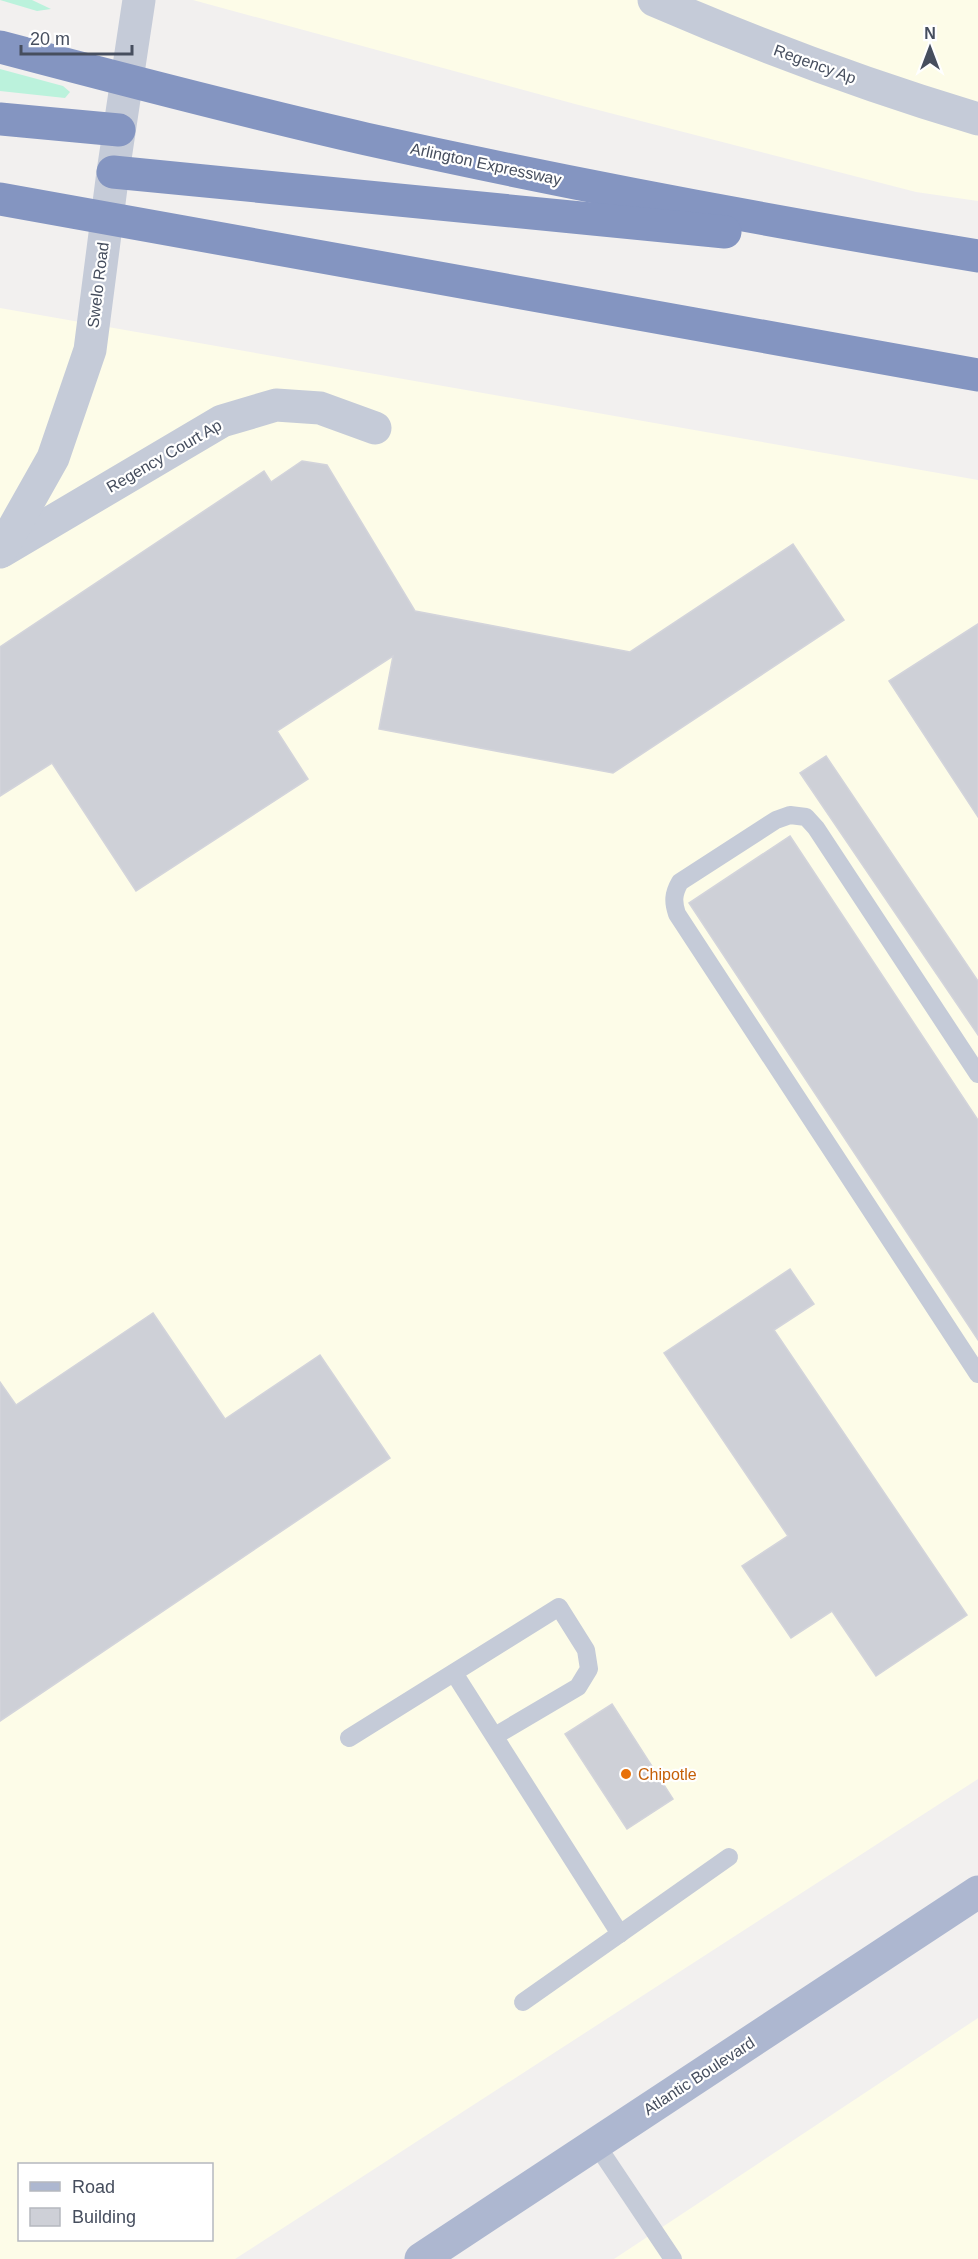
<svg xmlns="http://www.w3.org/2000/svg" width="978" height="2259" font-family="Arial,sans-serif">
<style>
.commercial{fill:#fdfce8;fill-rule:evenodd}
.green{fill:#bbf2dc}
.building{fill:#ced0d7;stroke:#d3d4db;stroke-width:1.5}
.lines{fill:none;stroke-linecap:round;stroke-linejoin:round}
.lane{stroke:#c5cbd8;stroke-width:18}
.street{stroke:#c5cbd8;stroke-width:33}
.primary{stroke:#adb7d0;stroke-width:33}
.highway{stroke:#8495c1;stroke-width:33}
.food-dot{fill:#e8710a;stroke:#fff;stroke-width:2}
.labels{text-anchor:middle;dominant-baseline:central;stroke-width:4.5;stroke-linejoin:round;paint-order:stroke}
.street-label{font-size:16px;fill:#464e5e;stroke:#fff}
.food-label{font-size:16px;fill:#c56008;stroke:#fff;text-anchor:start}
</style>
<rect width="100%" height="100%" fill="#f2f0ef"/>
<g class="commercial">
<polygon points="193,0 978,0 978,201 916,192 575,104"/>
<path d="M 0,308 L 978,480 L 978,1779 L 235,2259 L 0,2259 ZM 20,2164 L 212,2164 L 212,2240 L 20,2240 Z"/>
<polygon points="978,2018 978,2259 614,2259"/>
</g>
<g class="green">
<polygon points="0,0 32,0 51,9 37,11"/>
<polygon points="0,69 63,86 70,92 65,98 0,91"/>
</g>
<g class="building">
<polygon points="302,461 327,465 415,611 630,652 793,544 844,620 613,773 379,729 393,656 277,731 308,779 136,891 52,763 0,796 0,647 264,471 271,482"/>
<polygon points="978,624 978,817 889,681"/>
<polygon points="826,756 978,981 978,1035 800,773"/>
<polygon points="790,836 978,1120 978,1340 689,903"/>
<polygon points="790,1269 814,1304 774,1330 967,1615 876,1676 832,1611 791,1638 742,1566 788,1536 664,1353"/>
<polygon points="153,1313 225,1419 320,1355 390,1458 0,1721 0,1382 16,1405"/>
<polygon points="612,1704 673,1799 627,1829 565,1734"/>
</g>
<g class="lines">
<g class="lane">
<path d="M 978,1074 L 816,828 L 806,817 L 790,815 L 776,820 L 680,882 C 673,894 673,902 677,914 L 978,1374"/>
<polyline points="454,1673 620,1934"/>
<polyline points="349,1738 559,1607 586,1650 589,1669 578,1687 495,1736"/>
<polyline points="523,2002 729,1857"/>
<polyline points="596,2144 673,2259"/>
</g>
<g class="street">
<path d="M 654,0 C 760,46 868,86 978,119"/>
<polyline points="2,551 222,421 276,405 320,408 375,428"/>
<polyline points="0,552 53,458 90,350 113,172 139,0"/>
</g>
<polyline class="primary" points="421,2259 978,1892"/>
<g class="highway">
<path d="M 0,47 C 121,79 243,111 366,139 C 569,184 773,222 978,256"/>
<polyline points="0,119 119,130"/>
<polyline points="113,172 725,232"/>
<polyline points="0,199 978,375"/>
</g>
</g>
<circle class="food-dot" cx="626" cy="1774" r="6"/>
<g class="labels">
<g class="street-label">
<text transform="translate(815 64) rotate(20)">Regency Ap</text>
<text transform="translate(486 164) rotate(12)">Arlington Expressway</text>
<text transform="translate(98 285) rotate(-83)">Swelo Road</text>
<text transform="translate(164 456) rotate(-30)">Regency Court Ap</text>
<text transform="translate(699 2076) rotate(-33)">Atlantic Boulevard</text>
</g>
<g class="food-label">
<text x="638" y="1774">Chipotle</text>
</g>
</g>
<rect x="18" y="2163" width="195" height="78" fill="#ffffff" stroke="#b5b8bf" stroke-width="1.5"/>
<rect x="30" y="2182" width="30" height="9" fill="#adb7d0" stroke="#b5b8bf" stroke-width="1.5"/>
<text x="72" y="2193" font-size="18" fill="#464e5e">Road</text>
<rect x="30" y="2208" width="30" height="18" fill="#ced0d7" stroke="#b5b8bf" stroke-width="1.5"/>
<text x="72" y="2223" font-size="18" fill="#464e5e">Building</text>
<g transform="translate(930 48)" stroke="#ffffff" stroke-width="4.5" paint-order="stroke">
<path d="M0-4.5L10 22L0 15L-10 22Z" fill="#464e5e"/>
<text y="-9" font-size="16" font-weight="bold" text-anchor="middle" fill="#464e5e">N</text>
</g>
<path d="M21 45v9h111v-9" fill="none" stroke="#464e5e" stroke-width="3"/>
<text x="30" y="45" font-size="18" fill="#464e5e" stroke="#ffffff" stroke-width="4.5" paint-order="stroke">20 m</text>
</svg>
